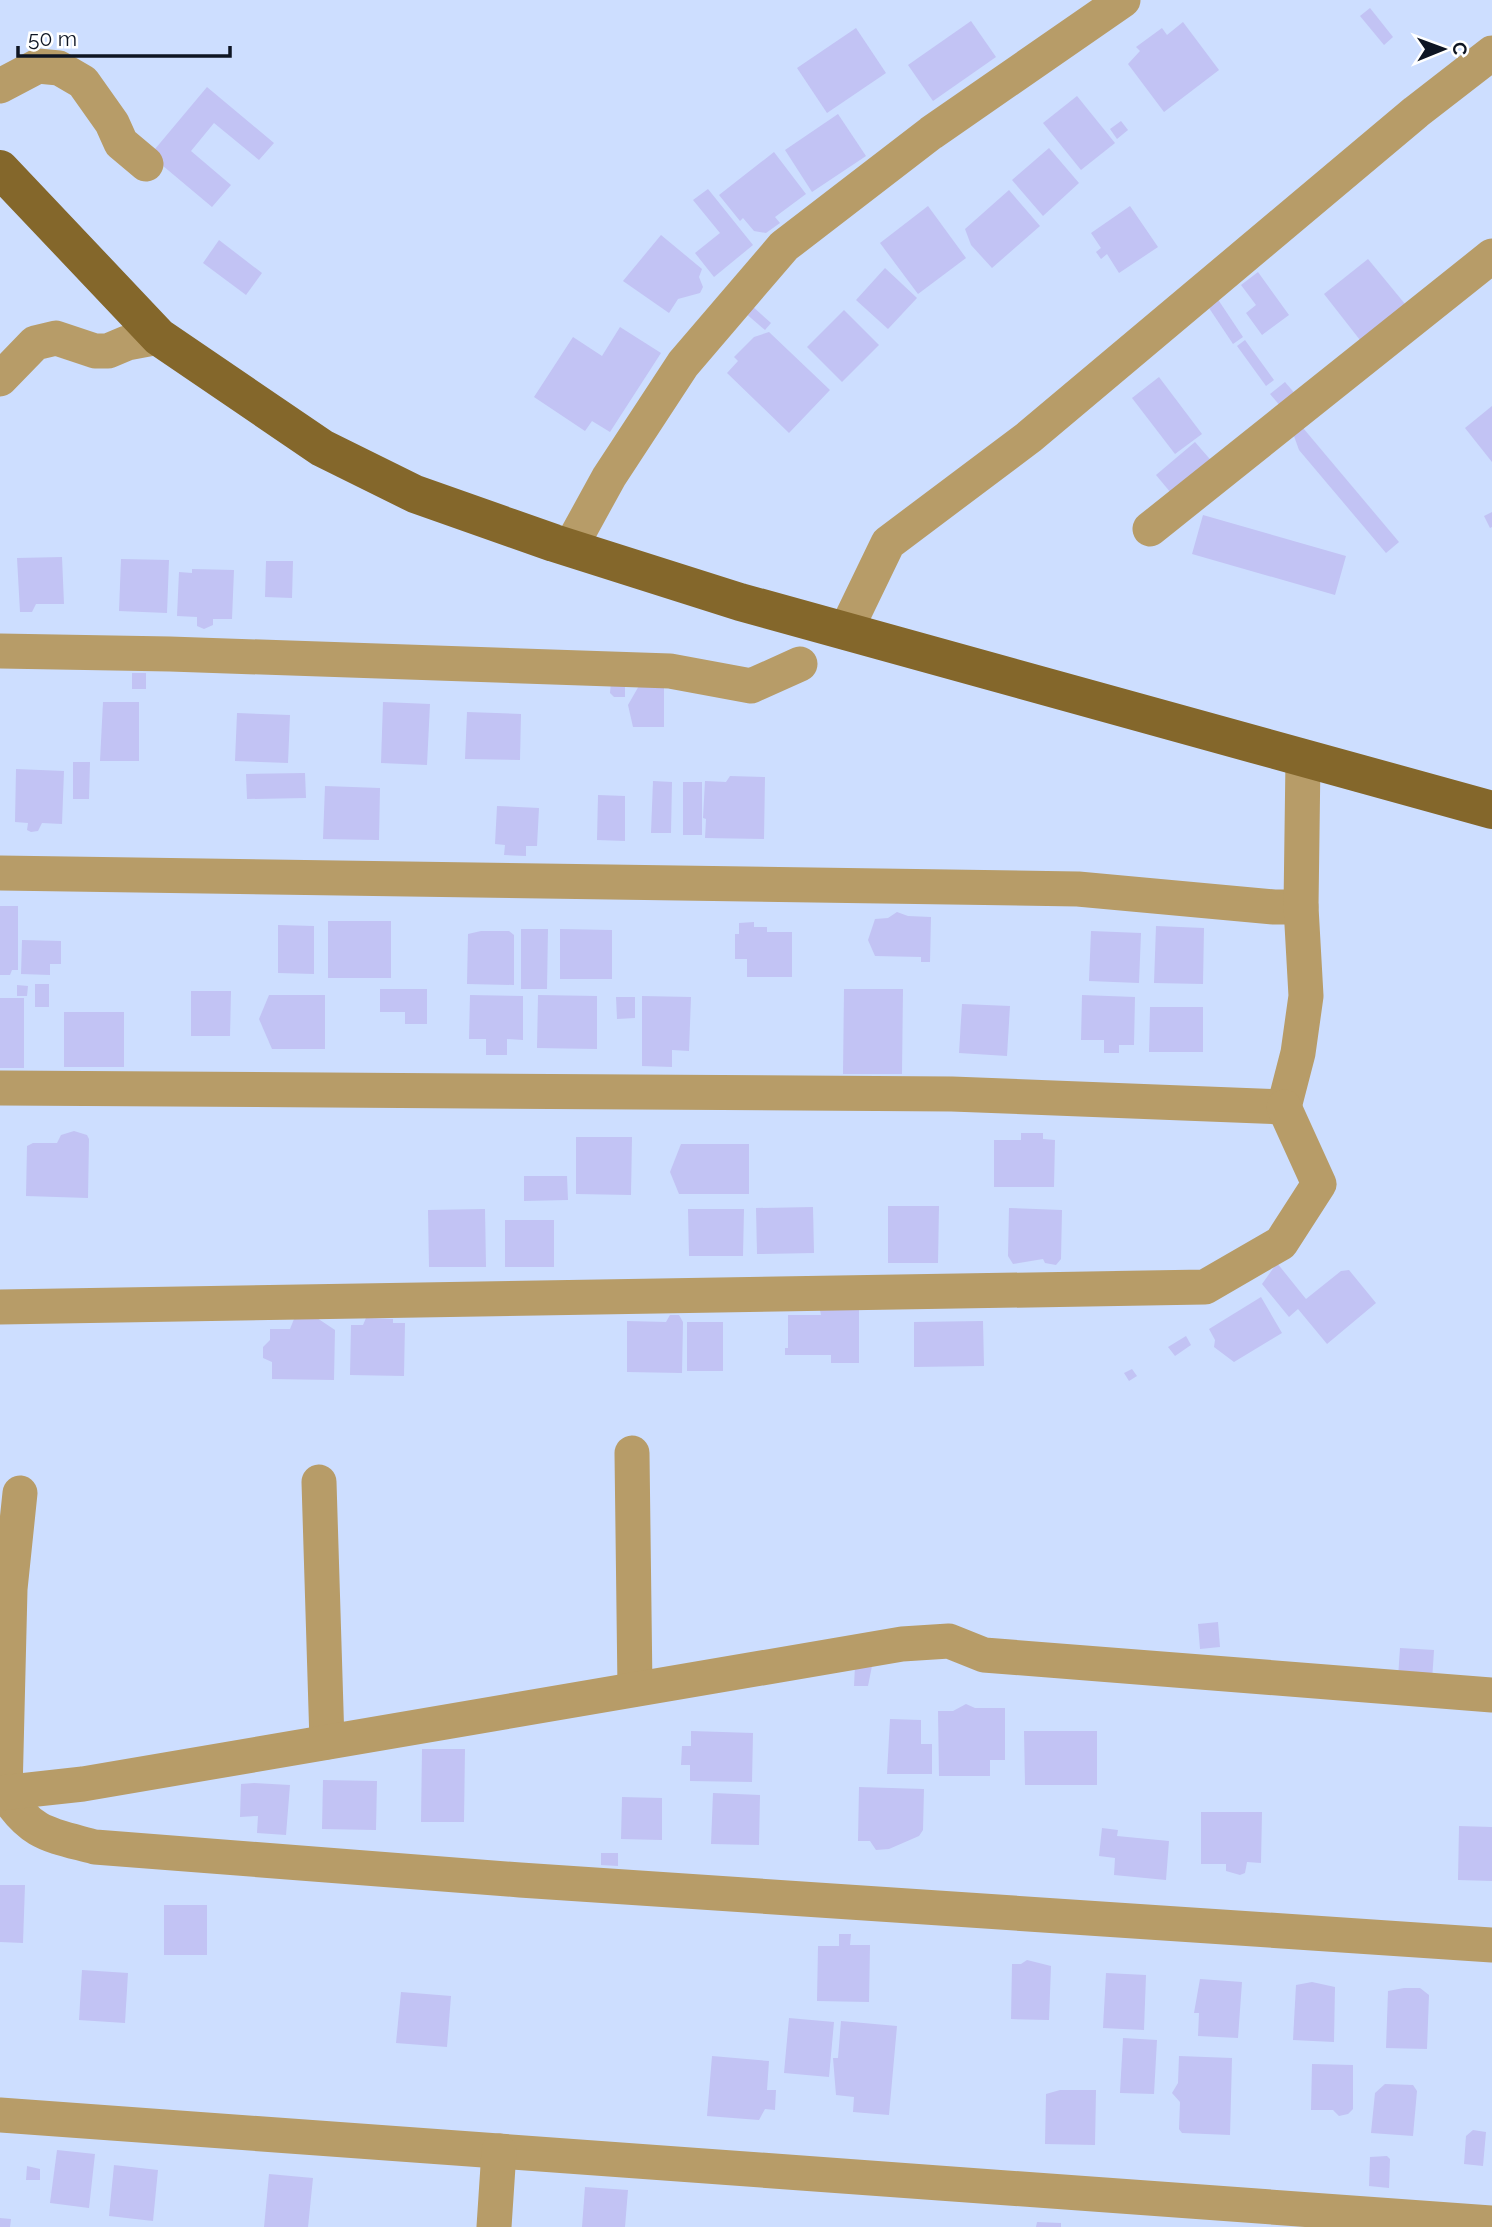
<svg xmlns="http://www.w3.org/2000/svg" width="1492" height="2227" font-family="Raleway,sans-serif">
<style>
.building{fill:#c2c3f4}
.lines{fill:none;stroke-linecap:round;stroke-linejoin:round}
.minor{stroke:#b79c68;stroke-width:35}
.major{stroke:#84672b;stroke-width:38}
</style>
<rect width="100%" height="100%" fill="#cddeff"/>
<g class="building">
<polygon points="1370,8 1393,37 1384,45 1360,16"/>
<polygon points="971,21 996,57 933,101 908,65"/>
<polygon points="1183,22 1219,70 1164,112 1128,64 1140,51 1136,47 1162,28 1167,35"/>
<polygon points="856,28 886,73 827,113 797,68"/>
<polygon points="207,87 274,143 259,160 214,123 191,151 231,185 212,207 150,155"/>
<polygon points="1077,96 1115,143 1081,170 1043,123"/>
<polygon points="838,114 866,156 812,192 785,150"/>
<polygon points="1121,121 1128,130 1117,139 1110,129"/>
<polygon points="1049,148 1079,183 1043,216 1012,180"/>
<polygon points="774,152 806,194 775,217 780,223 766,233 754,231 743,218 740,221 719,195"/>
<polygon points="708,189 753,245 714,277 695,253 720,233 693,200"/>
<polygon points="1009,190 1040,226 992,268 971,245 965,229"/>
<polygon points="928,206 966,258 918,294 880,243"/>
<polygon points="1130,206 1158,247 1119,273 1107,254 1101,259 1096,252 1101,248 1091,233"/>
<polygon points="661,235 702,269 699,277 703,287 700,293 678,299 669,313 623,281"/>
<polygon points="219,240 262,273 246,295 203,263"/>
<polygon points="1368,259 1405,304 1360,340 1324,294"/>
<polygon points="885,268 917,298 888,329 856,300"/>
<polygon points="1258,272 1289,315 1262,335 1246,313 1256,305 1241,285"/>
<polygon points="1217,298 1243,337 1233,344 1207,305"/>
<polygon points="751,305 771,323 765,330 744,312"/>
<polygon points="844,310 879,345 842,382 807,347"/>
<polygon points="620,327 661,353 610,432 592,421 585,431 534,397 573,337 602,356"/>
<polygon points="769,332 830,390 789,433 727,373 738,361 734,357 754,337"/>
<polygon points="1245,340 1274,380 1266,386 1237,346"/>
<polygon points="1159,377 1202,434 1175,454 1132,398"/>
<polygon points="1285,382 1297,396 1282,408 1270,394"/>
<polygon points="1492,406 1492,462 1465,428"/>
<polygon points="1298,422 1399,542 1386,553 1299,450 1290,425"/>
<polygon points="1195,442 1215,465 1176,499 1156,475"/>
<polygon points="1492,512 1492,527 1490,528 1484,516"/>
<polygon points="1203,515 1346,556 1335,595 1192,554"/>
<polygon points="62,557 64,604 36,604 32,612 20,612 17,558"/>
<polygon points="121,559 169,560 167,613 119,611"/>
<polygon points="266,561 293,561 292,598 265,597"/>
<polygon points="192,569 234,570 232,619 213,619 213,625 204,629 197,626 197,617 177,616 179,572 192,573"/>
<rect x="132" y="673" width="14" height="16"/>
<polygon points="611,681 625,681 625,697 614,697 610,693"/>
<polygon points="640,684 664,685 664,727 633,727 628,705"/>
<polygon points="103,702 139,702 139,761 100,761"/>
<polygon points="383,702 430,704 427,765 381,763"/>
<polygon points="467,712 521,714 520,760 465,759"/>
<polygon points="237,713 290,715 288,763 235,761"/>
<polygon points="73,762 90,762 89,799 73,799"/>
<polygon points="16,769 64,771 62,824 42,823 38,831 31,832 27,830 28,823 15,822"/>
<polygon points="305,773 306,798 247,799 246,774"/>
<polygon points="730,776 765,777 764,839 705,838 706,819 703,818 705,781 726,782"/>
<polygon points="653,781 672,782 671,833 651,833"/>
<rect x="683" y="782" width="19" height="53"/>
<polygon points="325,786 380,788 379,840 323,839"/>
<polygon points="598,795 625,796 625,841 597,840"/>
<polygon points="497,806 539,808 537,846 526,846 526,856 504,855 505,845 495,844"/>
<polygon points="0,906 18,906 18,970 12,970 10,975 0,975"/>
<polygon points="897,912 908,916 931,917 930,962 921,962 921,957 875,956 868,940 875,919 888,918"/>
<rect x="328" y="921" width="63" height="57"/>
<polygon points="754,922 754,927 767,927 767,932 792,932 792,977 747,977 747,959 735,959 735,934 739,934 739,923"/>
<polygon points="278,925 314,926 314,974 278,973"/>
<polygon points="1156,926 1204,928 1203,984 1154,983"/>
<polygon points="521,929 548,929 547,989 521,989"/>
<polygon points="560,929 612,930 612,979 560,979"/>
<polygon points="481,931 509,931 514,935 514,985 467,984 468,934"/>
<polygon points="1091,931 1141,933 1139,983 1089,981"/>
<polygon points="22,940 61,941 61,964 50,964 50,975 21,974"/>
<rect x="35" y="984" width="14" height="23"/>
<polygon points="17,985 28,986 27,996 17,996"/>
<polygon points="380,989 427,989 427,1024 405,1024 405,1012 380,1012"/>
<polygon points="844,989 903,989 902,1074 843,1074"/>
<polygon points="191,991 231,991 230,1036 191,1036"/>
<polygon points="269,995 325,995 325,1049 272,1049 259,1019"/>
<polygon points="470,995 523,996 523,1040 507,1039 507,1055 486,1055 486,1039 469,1039"/>
<polygon points="538,995 597,996 597,1049 537,1048"/>
<polygon points="1082,995 1135,997 1134,1045 1119,1045 1119,1053 1104,1053 1104,1040 1081,1040"/>
<polygon points="642,996 691,997 689,1051 672,1050 672,1067 642,1066"/>
<polygon points="616,997 635,997 635,1018 617,1019"/>
<rect x="0" y="998" width="24" height="70"/>
<polygon points="962,1004 1010,1006 1007,1056 959,1053"/>
<polygon points="1150,1007 1203,1007 1203,1052 1149,1052"/>
<rect x="64" y="1012" width="60" height="55"/>
<polygon points="74,1131 87,1135 89,1139 88,1198 26,1196 27,1146 33,1143 57,1143 61,1135"/>
<polygon points="1021,1133 1043,1133 1043,1139 1055,1140 1054,1187 994,1187 994,1140 1021,1140"/>
<polygon points="576,1137 632,1137 631,1195 576,1194"/>
<polygon points="681,1144 749,1144 749,1194 679,1194 670,1172"/>
<polygon points="524,1176 567,1176 568,1200 524,1201"/>
<polygon points="888,1206 939,1206 938,1263 888,1263"/>
<polygon points="813,1207 814,1253 757,1254 756,1208"/>
<polygon points="1009,1208 1062,1210 1061,1259 1056,1265 1045,1263 1043,1259 1013,1264 1008,1256"/>
<polygon points="485,1209 486,1267 429,1267 428,1210"/>
<polygon points="688,1209 744,1209 743,1256 689,1256"/>
<rect x="505" y="1220" width="49" height="47"/>
<polygon points="1277,1263 1306,1299 1341,1271 1349,1270 1376,1303 1327,1344 1298,1309 1289,1317 1262,1284"/>
<polygon points="1261,1297 1282,1333 1234,1362 1214,1347 1215,1340 1209,1329"/>
<polygon points="820,1310 859,1310 859,1363 831,1363 831,1355 785,1355 785,1348 788,1348 788,1315 821,1315"/>
<polygon points="670,1315 679,1315 683,1322 682,1373 627,1372 627,1321 666,1322"/>
<polygon points="317,1318 335,1330 334,1380 272,1379 272,1362 263,1358 263,1347 270,1340 270,1329 290,1329 294,1319"/>
<polygon points="366,1318 393,1319 393,1323 405,1323 404,1376 350,1375 351,1325 363,1325"/>
<polygon points="983,1321 984,1366 914,1367 914,1322"/>
<rect x="687" y="1322" width="36" height="49"/>
<polygon points="1186,1336 1191,1345 1175,1356 1168,1347"/>
<polygon points="1132,1369 1137,1376 1129,1381 1124,1373"/>
<polygon points="1218,1622 1220,1647 1200,1649 1198,1624"/>
<polygon points="1400,1648 1434,1650 1432,1681 1398,1678"/>
<polygon points="855,1666 872,1666 868,1686 854,1686"/>
<polygon points="966,1704 975,1708 1005,1708 1005,1760 990,1760 990,1776 939,1776 938,1711 953,1711"/>
<polygon points="890,1719 921,1720 921,1744 932,1744 932,1774 887,1774"/>
<polygon points="691,1731 753,1733 752,1782 690,1781 690,1765 681,1765 682,1746 691,1746"/>
<polygon points="1024,1731 1097,1731 1097,1785 1025,1785"/>
<polygon points="422,1749 465,1749 464,1822 421,1822"/>
<polygon points="323,1780 377,1781 376,1830 322,1829"/>
<polygon points="254,1783 290,1785 286,1835 257,1833 258,1816 240,1817 241,1784"/>
<polygon points="859,1787 924,1789 923,1830 919,1836 889,1849 876,1850 870,1841 858,1841"/>
<polygon points="713,1793 760,1795 759,1845 711,1844"/>
<polygon points="622,1797 662,1798 662,1840 621,1839"/>
<polygon points="1201,1812 1262,1812 1261,1863 1247,1862 1245,1873 1240,1875 1226,1871 1226,1864 1201,1864"/>
<polygon points="1459,1826 1492,1827 1492,1881 1458,1880"/>
<polygon points="1102,1828 1118,1830 1117,1836 1169,1841 1166,1880 1114,1875 1115,1858 1099,1856"/>
<polygon points="601,1853 618,1853 618,1866 601,1865"/>
<polygon points="0,1885 25,1885 23,1943 0,1942"/>
<rect x="164" y="1905" width="43" height="50"/>
<polygon points="839,1934 851,1934 850,1945 870,1945 869,2002 817,2001 818,1946 839,1946"/>
<polygon points="1027,1960 1051,1966 1049,2020 1011,2019 1012,1964 1021,1964"/>
<polygon points="82,1970 128,1973 125,2023 79,2020"/>
<polygon points="1106,1973 1146,1975 1144,2030 1103,2028"/>
<polygon points="1200,1979 1242,1982 1238,2038 1198,2036 1199,2013 1194,2013"/>
<polygon points="1312,1982 1335,1987 1334,2042 1293,2040 1296,1985"/>
<polygon points="1404,1988 1420,1988 1429,1995 1427,2049 1386,2048 1388,1991"/>
<polygon points="401,1992 451,1996 447,2047 396,2043"/>
<polygon points="789,2018 834,2022 829,2077 784,2073"/>
<polygon points="841,2021 897,2026 889,2115 853,2112 854,2097 836,2095 833,2058 838,2058"/>
<polygon points="1123,2038 1157,2040 1154,2094 1120,2093"/>
<polygon points="712,2056 769,2061 767,2090 776,2090 775,2110 765,2109 759,2120 707,2116"/>
<polygon points="1179,2056 1232,2058 1230,2135 1182,2133 1179,2129 1180,2102 1172,2093 1178,2083"/>
<polygon points="1312,2064 1353,2065 1353,2109 1348,2114 1339,2116 1333,2110 1311,2110"/>
<polygon points="1385,2084 1413,2085 1417,2091 1413,2136 1371,2133 1375,2093"/>
<polygon points="1060,2090 1096,2090 1095,2145 1045,2144 1046,2094"/>
<polygon points="1473,2130 1486,2132 1483,2166 1464,2164 1466,2136"/>
<polygon points="57,2150 95,2154 89,2208 50,2203"/>
<polygon points="1387,2156 1390,2159 1389,2188 1369,2186 1370,2157"/>
<polygon points="114,2165 158,2170 153,2221 109,2216"/>
<polygon points="27,2166 40,2169 40,2180 26,2180"/>
<polygon points="269,2174 313,2178 308,2227 264,2227"/>
<polygon points="585,2187 628,2190 625,2227 582,2227"/>
<polygon points="0,2218 11,2219 10,2227 0,2227"/>
<polygon points="1037,2222 1061,2223 1061,2227 1036,2227"/>
</g>
<g class="lines">
<g class="minor">
<polyline points="0,86 38,66 59,68 83,82 112,123 121,143 146,164"/>
<polyline points="0,379 35,343 56,338 95,351 108,351 127,343 159,337"/>
<polyline points="1150,529 1492,256"/>
<polyline points="570,548 609,477 683,364 784,246 931,133 1123,0"/>
<polyline points="845,632 888,543 1029,437 1416,112 1492,53"/>
<polyline points="0,651 170,654 670,671 751,686 800,664"/>
<polyline points="0,873 1078,889 1274,907 1301,907"/>
<polyline points="0,1088 952,1094 1284,1107 1298,1053 1306,996 1301,907 1303,759"/>
<polyline points="0,1307 1205,1287 1281,1243 1319,1184 1284,1107"/>
<polyline points="632,1453 635,1689"/>
<polyline points="319,1482 327,1742"/>
<path d="M 20,1493 L 10,1589 L 5,1793 C 31,1835 50,1835 95,1847 L 520,1880 L 1492,1945"/>
<polyline points="0,1793 83,1784 902,1644 949,1641 984,1655 1492,1695"/>
<polyline points="0,2115 1492,2223"/>
<polyline points="494,2227 499,2151"/>
</g>
<polyline class="major" points="0,169 159,337 322,448 415,494 554,543 740,602 1492,810"/>
</g>
<g transform="translate(1443 49) rotate(89)" stroke="#ffffff" stroke-width="5" paint-order="stroke">
<path d="M0-5L12 26L0 18L-12 26Z" fill="#0e1523"/>
<text y="-10" font-size="19" font-weight="bold" text-anchor="middle" fill="#0e1523">С</text>
</g>
<path d="M18 46v10h212v-10" fill="none" stroke="#0e1523" stroke-width="3.5"/>
<text x="28" y="46" font-size="21" fill="#0e1523" stroke="#ffffff" stroke-width="5" paint-order="stroke">50 m</text>
</svg>
